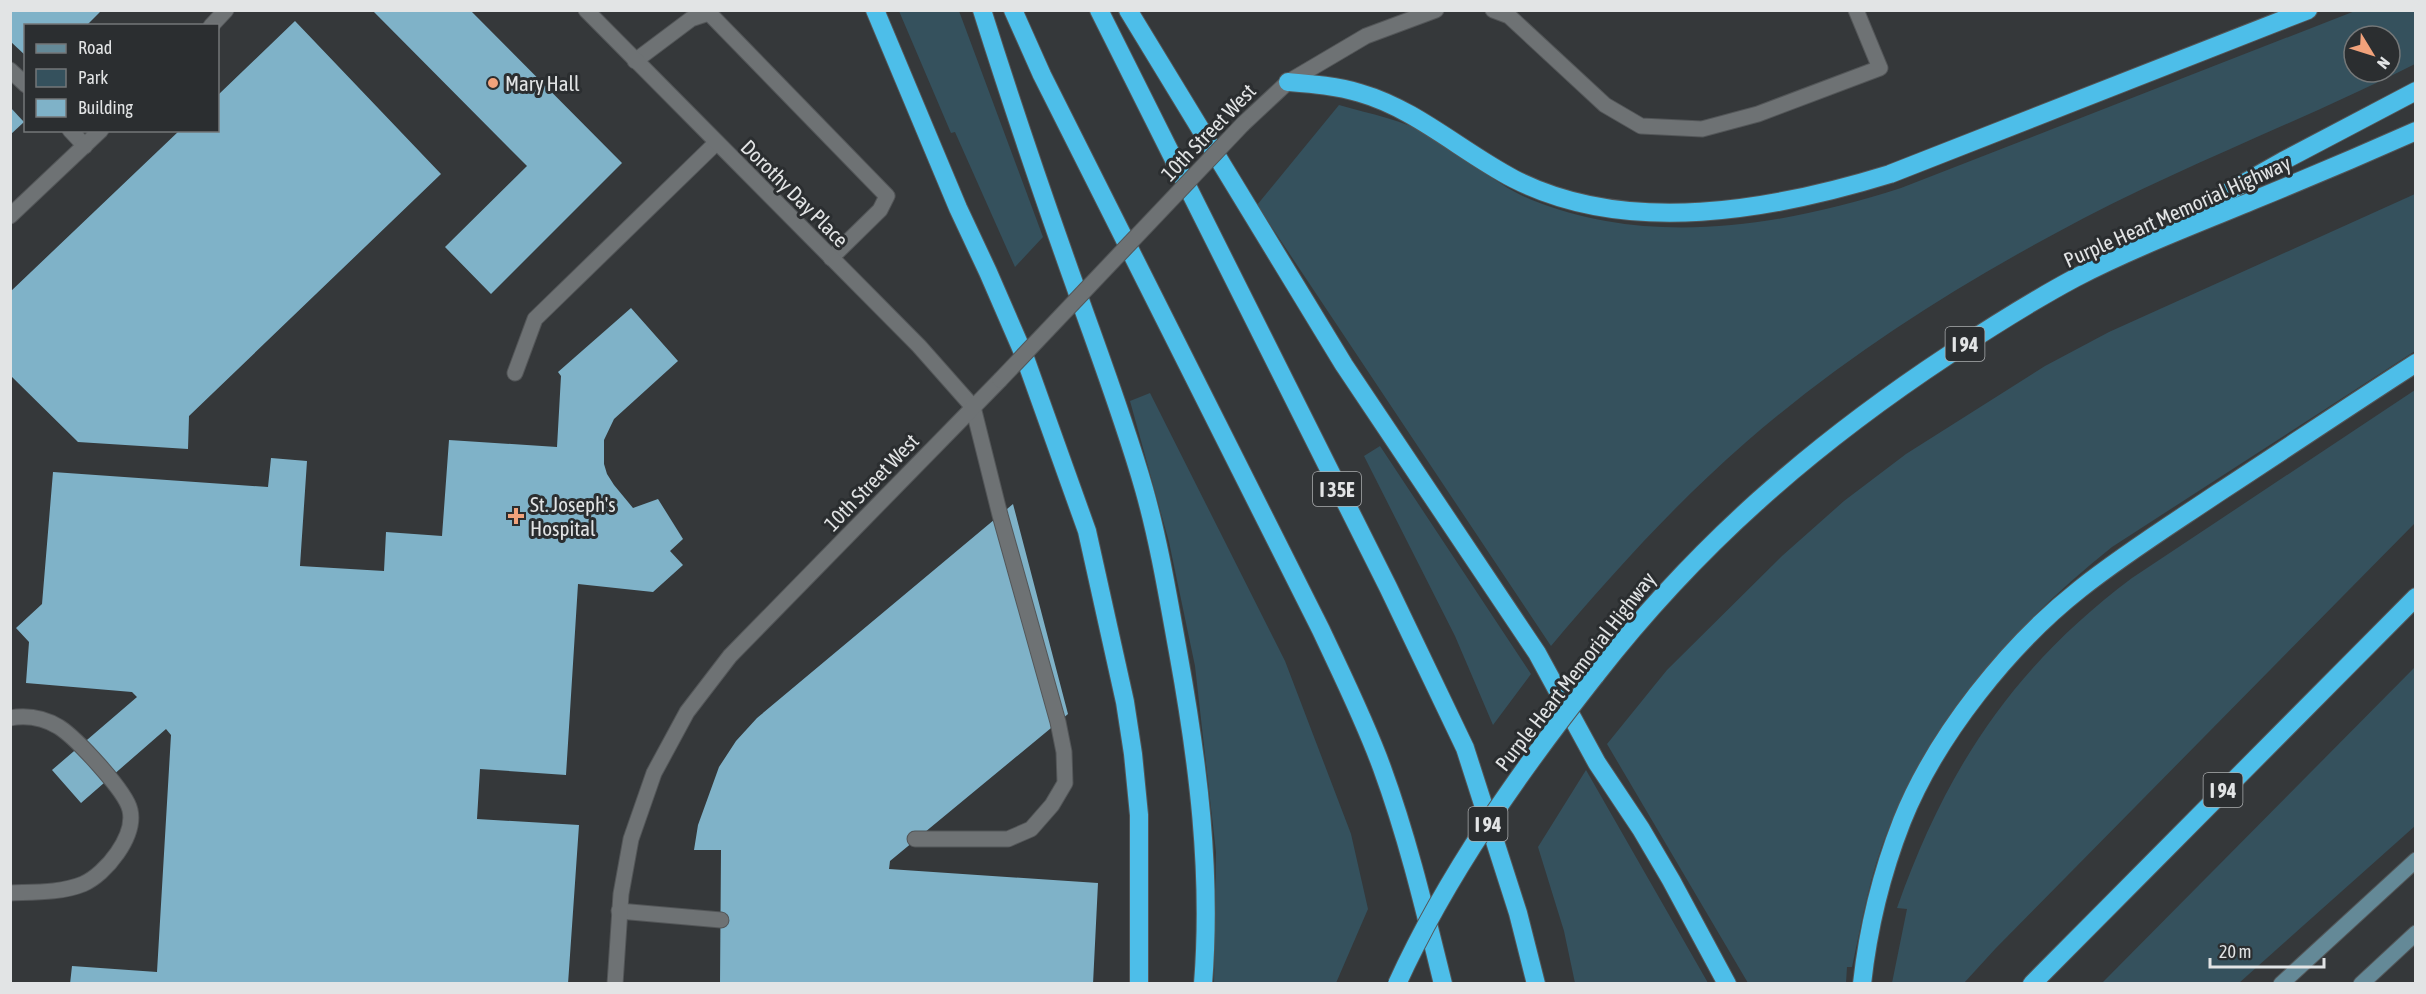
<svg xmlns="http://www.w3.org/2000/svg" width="2426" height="994" font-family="'Asap Condensed',sans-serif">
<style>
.green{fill:#35515d;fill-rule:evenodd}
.building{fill:#7fb2c8}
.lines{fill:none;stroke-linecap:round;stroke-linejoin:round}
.service-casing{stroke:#535658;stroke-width:17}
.minor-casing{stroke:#535658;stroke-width:17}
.tertiary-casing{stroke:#535658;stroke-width:17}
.secondary-casing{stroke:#535658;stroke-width:17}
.motorway-casing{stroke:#535658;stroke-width:20}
.service{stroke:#6e7274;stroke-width:15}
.minor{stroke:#6e7274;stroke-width:15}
.tertiary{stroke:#6e7274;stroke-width:15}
.secondary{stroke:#648997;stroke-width:15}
.motorway{stroke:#4dbee9;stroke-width:18}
.tertiary-bridge-casing{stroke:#535658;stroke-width:17;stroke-linecap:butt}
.motorway-bridge-casing{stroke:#535658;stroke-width:20;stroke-linecap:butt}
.tertiary-bridge{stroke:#6e7274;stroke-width:15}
.motorway-bridge{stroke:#4dbee9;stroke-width:18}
.poi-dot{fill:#f1a27b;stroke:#2b2e30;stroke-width:2}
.labels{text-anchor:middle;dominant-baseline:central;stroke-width:6;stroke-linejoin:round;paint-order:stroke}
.shield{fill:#2b2e30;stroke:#abadaf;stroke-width:1.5}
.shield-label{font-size:20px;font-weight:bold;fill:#e2e4e5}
.poi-label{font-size:21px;fill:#e2e4e5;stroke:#2b2e30;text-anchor:start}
.street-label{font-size:21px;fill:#e2e4e5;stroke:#2b2e30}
</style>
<rect width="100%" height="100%" fill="#35383a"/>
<g class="green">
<polygon points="899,11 959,11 1043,237 1015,267 955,132 951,133"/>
<path d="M 2355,11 L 2415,11 L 2415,64 C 2298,123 2171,170 2056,233 C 1946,292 1839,361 1745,443 C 1674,505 1611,575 1551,646 L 1257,205 L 1339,105 C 1370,114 1404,120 1433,137 C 1467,156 1496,186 1532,200 C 1651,248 1783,226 1901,188 ZM 2354,36 L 2390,36 L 2390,72 L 2354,72 Z"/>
<path d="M 2415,194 L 2415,351 L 2112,547 C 2016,624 1934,714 1888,830 C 1870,874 1862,921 1852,967 L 1847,967 L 1846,983 L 1748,983 L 1607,744 L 1667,670 L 1782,556 L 1844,501 L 1906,454 L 2045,366 L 2109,332 Z"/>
<path d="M 2415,390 L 2415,523 L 1996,948 L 1964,983 L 1892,983 L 1907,909 L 1897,908 C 1946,769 2013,667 2132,578 Z"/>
<polygon points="1150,393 1285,661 1351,834 1368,909 1336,983 1214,983 1216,852 1195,666 1169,542 1130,401"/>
<polygon points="1380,446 1531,674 1493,725 1455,636 1364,456"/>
<polygon points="2415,667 2415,826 2239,983 2102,983"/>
<polygon points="1586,770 1708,983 1575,983 1564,931 1538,847"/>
</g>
<g class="building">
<polygon points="10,10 102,10 86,26 26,26 26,56 10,41"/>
<polygon points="372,10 470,10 622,163 491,294 445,247 527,166"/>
<polygon points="295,21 441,174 189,416 188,449 78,442 10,375 10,292 180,130 218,130 218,95"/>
<polygon points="10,107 24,122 10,135"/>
<polygon points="631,308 678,361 614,419 604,440 604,464 607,474 614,485 633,508 658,499 683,539 670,551 683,565 653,592 578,584 566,775 480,769 477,819 579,825 568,984 70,984 72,966 157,972 171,735 166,729 81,803 52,770 137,697 132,692 26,683 29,642 16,628 42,604 53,472 268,487 271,458 307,461 300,566 384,571 386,532 442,536 449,440 557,447 561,376 558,372"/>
<polygon points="1013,504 1068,714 890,861 889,869 1098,883 1093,984 720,984 721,850 694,850 698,825 719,767 736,741 757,718"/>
</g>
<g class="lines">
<defs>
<g id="service">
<polyline points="1493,10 1509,16 1605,105 1641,126 1702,129 1758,114 1880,68 1856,10"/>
<polyline points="635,61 691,19 709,13 887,196 880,210 831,258"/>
<polyline points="10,70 26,85"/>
<polyline points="1288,82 1366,36 1436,10"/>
<polyline points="70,130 85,146"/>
<polyline points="515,373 535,319 716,143"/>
<path d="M 10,718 C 27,715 44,718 59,727 C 76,738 126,791 130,810 C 136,836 106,874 83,884 C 61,893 34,892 10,893"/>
<polyline points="915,839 1008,839 1031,829 1052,805 1065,783 1064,752 1058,722 1000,515 973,407"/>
<polyline points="619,911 721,920"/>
</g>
<g id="minor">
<polyline points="586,10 919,346 973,407"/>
<polyline points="211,26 226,10"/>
<polyline points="10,216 101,130"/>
</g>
<g id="tertiary">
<polyline points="1243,124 1288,82"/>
<polyline points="615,984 621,894 631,839 654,773 687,712 730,656 1000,380"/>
</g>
<g id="secondary">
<polyline points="2281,984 2416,860"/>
<polyline points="2361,984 2416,933"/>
</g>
<g id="motorway">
<polyline points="875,10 958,208 988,272 1024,355 1087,531 1125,702 1133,754 1139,815 1139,984"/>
<path d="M 982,10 C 1011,102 1042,193 1074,283 C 1098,351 1124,419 1144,489 C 1159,542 1168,597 1178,652 C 1198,762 1212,872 1203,984"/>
<path d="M 1013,10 L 1042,75 L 1321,630 C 1342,675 1365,721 1382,768 C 1408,839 1425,911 1443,984"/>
<polyline points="1099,10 1388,587 1465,748 1518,913 1536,984"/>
<polyline points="1128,10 1344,365 1537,653 1597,763 1641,829 1671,880 1727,984"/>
<path d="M 1288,82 C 1312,84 1337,86 1360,93 C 1416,109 1462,152 1514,179 C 1628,237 1773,210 1890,174 L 2308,10"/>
<polyline points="2180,219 2283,161 2416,91"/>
<path d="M 1595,676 C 1697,545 1812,445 1950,354 C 1991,327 2032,301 2075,278 C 2133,248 2194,225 2254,200 C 2308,178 2362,155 2416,131"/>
<path d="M 1862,984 C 1868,929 1882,872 1902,821 C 1936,736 2009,645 2080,589 C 2124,554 2172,524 2218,493 C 2284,450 2349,406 2416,363"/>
<polyline points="2032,984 2416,597"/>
</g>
</defs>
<use href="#service" class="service-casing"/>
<use href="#minor" class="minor-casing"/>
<use href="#tertiary" class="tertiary-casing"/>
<use href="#secondary" class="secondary-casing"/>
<use href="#motorway" class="motorway-casing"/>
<use href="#service" class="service"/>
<use href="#minor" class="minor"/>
<use href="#tertiary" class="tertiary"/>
<use href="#secondary" class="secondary"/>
<use href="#motorway" class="motorway"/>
<defs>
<polyline id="tertiary-bridge" points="1000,380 1243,124"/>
<path id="motorway-bridge" d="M 1397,984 C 1447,874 1521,770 1595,676"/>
</defs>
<use href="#tertiary-bridge" class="tertiary-bridge-casing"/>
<use href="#motorway-bridge" class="motorway-bridge-casing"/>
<use href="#tertiary-bridge" class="tertiary-bridge"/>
<use href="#motorway-bridge" class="motorway-bridge"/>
</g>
<g class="poi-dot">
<circle cx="493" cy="83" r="6"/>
<path d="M513 507h6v6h6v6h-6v6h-6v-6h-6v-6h6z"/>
</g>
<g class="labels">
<g class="shield">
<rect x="1945.5" y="327" width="39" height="34" rx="4.5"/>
<rect x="1313" y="472" width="48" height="34" rx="4.5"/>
<rect x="2203.5" y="773" width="39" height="34" rx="4.5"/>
<rect x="1468.5" y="807" width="39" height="34" rx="4.5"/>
</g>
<g class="shield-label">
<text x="1965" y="344">I 94</text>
<text x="1337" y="489">I 35E</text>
<text x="2223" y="790">I 94</text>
<text x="1488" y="824">I 94</text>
</g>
<g class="poi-label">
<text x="505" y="83">Mary Hall</text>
<text x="530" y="504">St. Joseph's<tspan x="530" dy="24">Hospital</tspan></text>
</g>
<g class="street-label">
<text transform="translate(1208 132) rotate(-46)">10th Street West</text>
<text transform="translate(795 193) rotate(45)">Dorothy Day Place</text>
<text transform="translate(2177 211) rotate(-24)">Purple Heart Memorial Highway</text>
<text transform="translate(871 482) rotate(-46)">10th Street West</text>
<text transform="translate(1575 671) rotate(-52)">Purple Heart Memorial Highway</text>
</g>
</g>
<rect width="2426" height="994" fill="none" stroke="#e2e4e5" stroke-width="24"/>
<rect x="24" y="24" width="195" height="108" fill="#2b2e30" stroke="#747778" stroke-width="1.5"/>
<rect x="36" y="44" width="30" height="9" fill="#648997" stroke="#747778" stroke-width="1.5"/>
<text x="78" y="54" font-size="18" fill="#e2e4e5">Road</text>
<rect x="36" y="69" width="30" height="18" fill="#35515d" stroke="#747778" stroke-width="1.5"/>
<text x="78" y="84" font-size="18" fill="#e2e4e5">Park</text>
<rect x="36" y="99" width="30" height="18" fill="#7fb2c8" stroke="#747778" stroke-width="1.5"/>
<text x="78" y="114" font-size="18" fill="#e2e4e5">Building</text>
<g transform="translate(2372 54) rotate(128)"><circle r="28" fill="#2b2e30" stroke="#747778" stroke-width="1.5"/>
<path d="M0-4.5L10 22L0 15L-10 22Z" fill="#f1a27b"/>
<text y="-9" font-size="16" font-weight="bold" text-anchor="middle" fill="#e2e4e5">N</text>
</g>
<path d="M2210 958v9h114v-9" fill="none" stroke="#e2e4e5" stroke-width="3"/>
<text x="2219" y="958" font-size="18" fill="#e2e4e5" stroke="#2b2e30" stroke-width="4.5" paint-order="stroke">20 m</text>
</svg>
